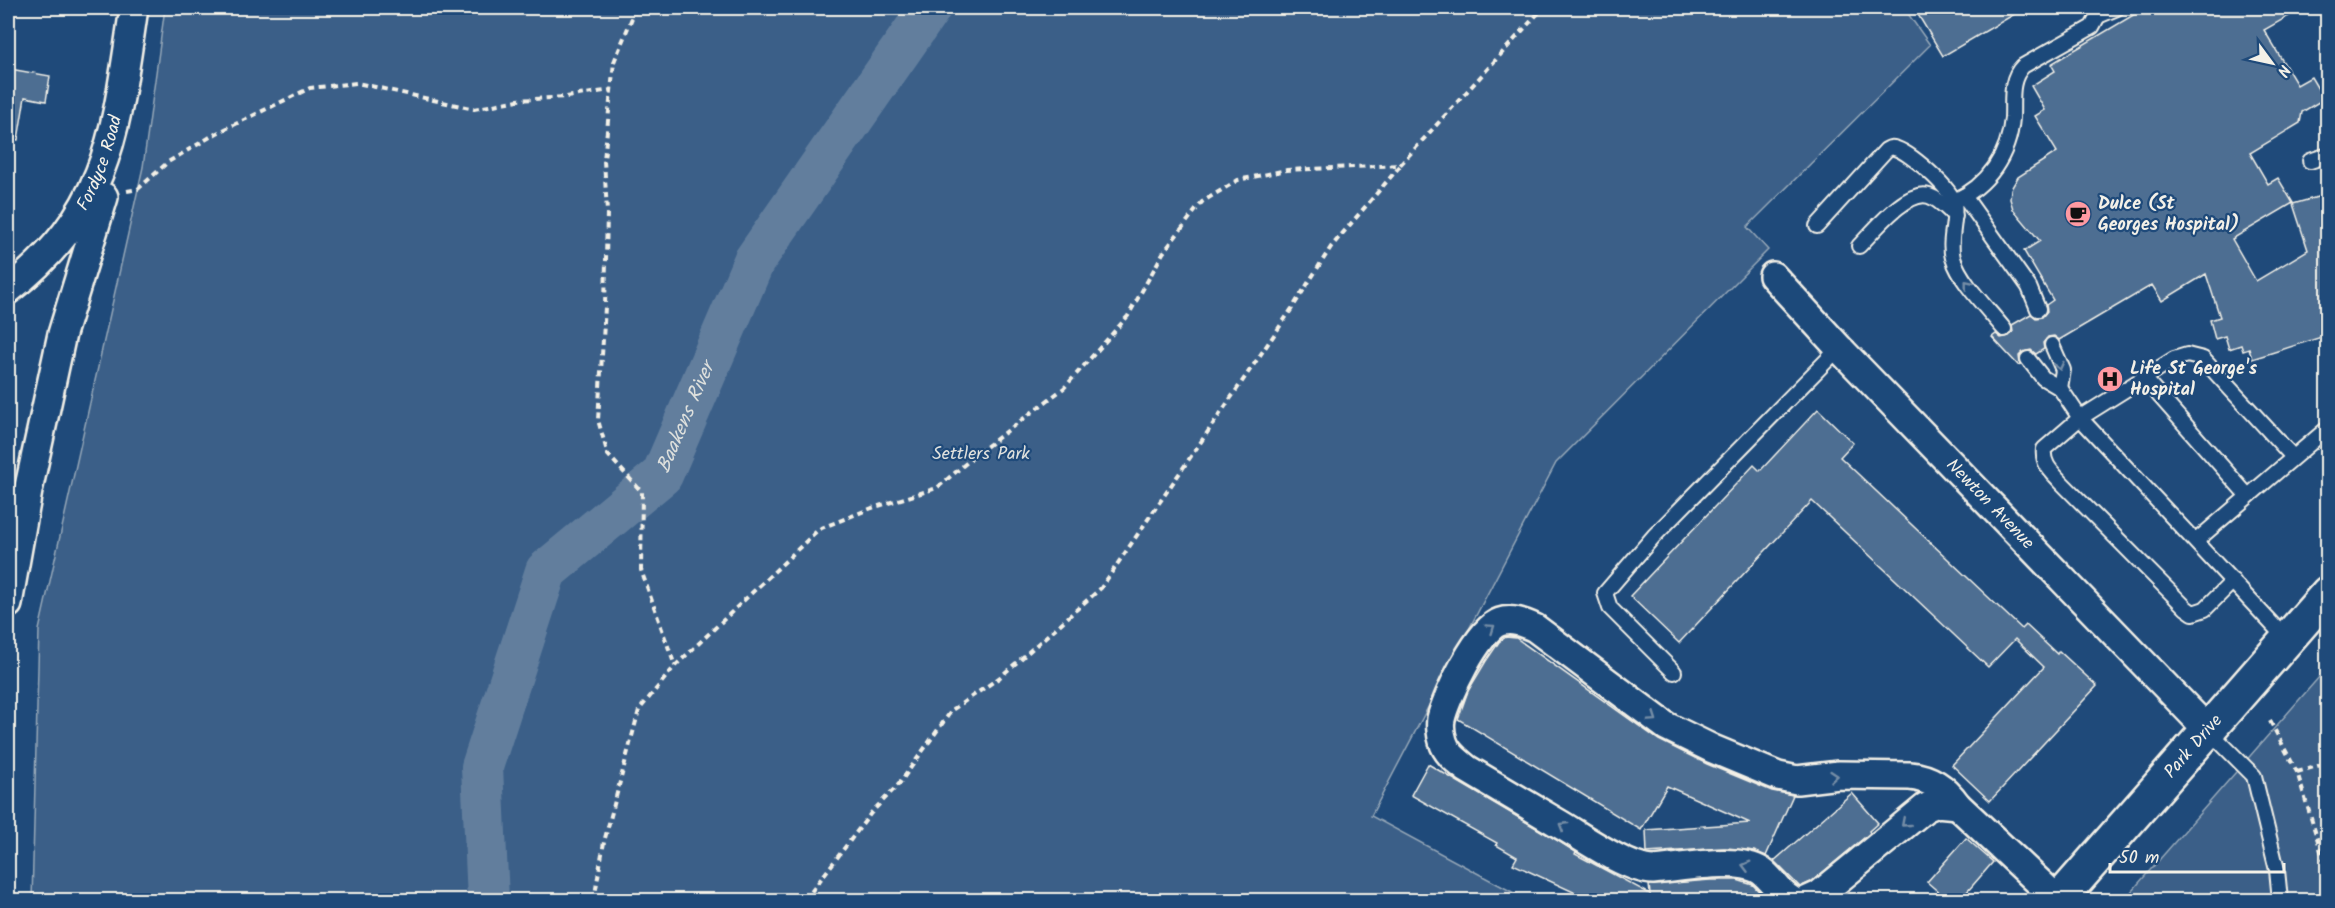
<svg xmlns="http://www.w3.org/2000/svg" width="2335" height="908" font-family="Kalam,sans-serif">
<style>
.green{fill:#3a5f88;stroke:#97a8b8;stroke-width:1.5}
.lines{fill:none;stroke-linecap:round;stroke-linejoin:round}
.river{stroke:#627e9d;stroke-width:42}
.building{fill:#4d6e92;stroke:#f4f1e8;stroke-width:1.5}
.service-casing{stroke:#f4f1e8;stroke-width:18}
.minor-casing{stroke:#f4f1e8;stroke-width:32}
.tertiary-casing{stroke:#f4f1e8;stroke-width:38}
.path{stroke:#f4f1e8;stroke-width:4;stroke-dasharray:6 4.5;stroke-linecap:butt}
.service{stroke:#1f4a7a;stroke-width:14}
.minor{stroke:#1f4a7a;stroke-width:27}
.tertiary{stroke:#1f4a7a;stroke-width:33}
.oneway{stroke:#748da6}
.labels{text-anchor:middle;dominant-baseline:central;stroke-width:4.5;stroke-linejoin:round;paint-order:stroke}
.street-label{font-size:18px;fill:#f4f1e8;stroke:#1f4a7a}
.poi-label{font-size:18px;font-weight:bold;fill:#f4f1e8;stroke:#1f4a7a;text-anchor:start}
.park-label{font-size:18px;fill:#e1e2de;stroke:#1f4a7a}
.water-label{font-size:20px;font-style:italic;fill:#dee0dd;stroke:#1f4a7a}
</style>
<rect width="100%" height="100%" fill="#1f4a7a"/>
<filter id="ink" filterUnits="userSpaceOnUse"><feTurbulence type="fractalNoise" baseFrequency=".0167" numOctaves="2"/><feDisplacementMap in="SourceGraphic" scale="12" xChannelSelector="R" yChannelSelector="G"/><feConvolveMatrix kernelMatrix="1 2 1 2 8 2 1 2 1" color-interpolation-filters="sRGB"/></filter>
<g filter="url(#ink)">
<g class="green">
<polygon points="165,8 1904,8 1930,45 1747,227 1768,250 1556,463 1371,816 1527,900 32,900 39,630 143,167"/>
<polygon points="2327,668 2327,900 2124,900"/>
</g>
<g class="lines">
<path class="river" id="s1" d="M 488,900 L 482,767 L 546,571 L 662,475 L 754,261 L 930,8"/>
</g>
<g class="building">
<polygon points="1914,8 2025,8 1943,56"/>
<polygon points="2145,8 2303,8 2264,30 2297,85 2311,77 2324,99 2302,112 2300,123 2250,153 2268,184 2278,178 2293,203 2232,239 2256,281 2308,250 2293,204 2328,194 2328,335 2252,359 2249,349 2243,351 2241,345 2229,349 2225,336 2215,339 2210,320 2220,317 2206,274 2162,301 2152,285 2059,340 2054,336 2048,337 2043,343 2044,349 2036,354 2031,350 2023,352 2019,356 2020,364 2018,365 1992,337 1996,334 2001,338 2009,336 2013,332 2012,325 2031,314 2036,318 2042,317 2047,311 2046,305 2053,300 2024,251 2040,241 2013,209 2010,199 2011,189 2018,177 2057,152 2035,116 2045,110 2031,86 2055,71 2051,64"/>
<polygon points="10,69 50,76 46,101 25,97 18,140 8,139 8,90"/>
<polygon points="1818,409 1853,443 1840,457 2022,629 2026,625 2057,654 2059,651 2097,686 1990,801 1952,765 2044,667 2015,639 1988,667 1812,501 1679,643 1630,596 1754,465 1760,471"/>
<polygon points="1506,637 1516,638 1659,740 1707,764 1772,791 1793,795 1766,856 1754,851 1725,848 1647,853 1646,830 1750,823 1667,786 1641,830 1458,719 1468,691 1486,661 1499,642"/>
<polygon points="1428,764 1560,842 1576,852 1575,854 1650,894 1649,885 1710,880 1737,880 1753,885 1767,900 1573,900 1578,894 1513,864 1517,857 1496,845 1497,843 1411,795"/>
<polygon points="1852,793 1878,823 1869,831 1870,833 1811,882 1800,887 1774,861"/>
<polygon points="1966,838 1993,862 1960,900 1948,900 1927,882"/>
</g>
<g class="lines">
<defs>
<g id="service">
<polyline points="2098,16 2117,8"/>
<polyline points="2310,161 2328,155"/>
<polyline points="1964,196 2029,287 2038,309"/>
<path d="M 1954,201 C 1988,186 2009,155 2012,118 C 2013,100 2009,80 2023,66 L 2092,27 L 2098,16 L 2098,8"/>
<path d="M 1817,226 L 1886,150 C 1889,148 1891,147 1894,148 C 1909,151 1952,189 1954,203 C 1957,221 1948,240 1953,258 C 1960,282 1989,310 2004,329"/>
<path d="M 1859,246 C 1874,231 1907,189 1929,196 C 1939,199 1947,209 1955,216"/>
<polyline points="2052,345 2063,370 2060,388"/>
<polyline points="2028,359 2043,378 2060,388 2080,418 2287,640"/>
<polyline points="2143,377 2247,495"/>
<polyline points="2196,541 2328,428"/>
<path d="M 2233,581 L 2205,609 L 2193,613 L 2186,608 L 2061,482 C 2052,472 2042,464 2044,449 L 2080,418 L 2174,359 L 2187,355 L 2203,359 L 2293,457"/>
<polyline points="1674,672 1610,608 1605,593 1654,536 1839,348"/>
<polyline points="2208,730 2254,776 2277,870 2280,900"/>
</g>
<g id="minor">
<path id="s2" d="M 1773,276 L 1839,348 L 2208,730"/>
<path id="s3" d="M 8,290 C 111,210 116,127 134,8"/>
<polyline points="8,604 28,491 62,334 104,197 89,197"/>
<path d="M 1791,900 C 1778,893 1773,879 1761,871 C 1738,856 1681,868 1653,870 C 1627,869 1582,837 1558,823 C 1528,805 1497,787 1467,769 C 1457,761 1446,753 1443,741 C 1441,735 1440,725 1441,719 C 1446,697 1478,629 1500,622 C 1512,618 1524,623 1535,628 L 1666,726 L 1713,749 L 1778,776 L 1797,780 L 1839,775 L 1910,776 C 1931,778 1946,789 1957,805 L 2058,900"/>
<polyline points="1808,900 1819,895 1925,808 1937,803 1957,805"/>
</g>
<g id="tertiary">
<path id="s4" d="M 2059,900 L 2328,593"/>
</g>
</defs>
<use href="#service" class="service-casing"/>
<use href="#minor" class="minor-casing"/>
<use href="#tertiary" class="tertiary-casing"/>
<g class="path">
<polyline points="636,8 614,62 604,160 607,212 605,307 598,420 608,455 642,492 641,570 675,666"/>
<polyline points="127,191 138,189 168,162 217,133 310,88 357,83 474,109 518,100 566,97 611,90"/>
<polyline points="2270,721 2297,772 2328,874"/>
<polyline points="2297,772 2328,763"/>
<polyline points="8,865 14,900"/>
<polyline points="594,900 604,842 639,710 675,666 819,529 872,508 937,488 978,453 1064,388 1128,316 1163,253 1202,202 1238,180 1287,170 1400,165 1543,8"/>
<polyline points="805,900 871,813 899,784 952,710 999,678 1101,588 1291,310 1331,247 1400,166"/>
</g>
<use href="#service" class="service"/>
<use href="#minor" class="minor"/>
<use href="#tertiary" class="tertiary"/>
</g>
<defs><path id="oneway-chevron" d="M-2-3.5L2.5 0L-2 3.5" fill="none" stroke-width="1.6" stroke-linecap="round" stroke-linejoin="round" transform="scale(1.5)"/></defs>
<g class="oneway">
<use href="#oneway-chevron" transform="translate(1968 284) rotate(-129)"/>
<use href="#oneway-chevron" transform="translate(2059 366) rotate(77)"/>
<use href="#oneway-chevron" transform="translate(1491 628) rotate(-35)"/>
<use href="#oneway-chevron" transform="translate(1653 718) rotate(34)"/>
<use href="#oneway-chevron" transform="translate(1834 776) rotate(-5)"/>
<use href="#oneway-chevron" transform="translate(1905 823) rotate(139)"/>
<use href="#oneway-chevron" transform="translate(1563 826) rotate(-149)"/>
<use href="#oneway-chevron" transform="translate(1746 866) rotate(-165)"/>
</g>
</g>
<defs>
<symbol id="cafe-disc" viewBox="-11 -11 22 22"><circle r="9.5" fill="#ff9aa2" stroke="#1f4a7a"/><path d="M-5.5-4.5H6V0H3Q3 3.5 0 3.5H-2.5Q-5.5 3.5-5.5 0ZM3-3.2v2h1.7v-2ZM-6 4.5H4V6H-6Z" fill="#111"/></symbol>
<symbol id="hospital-disc" viewBox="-11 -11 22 22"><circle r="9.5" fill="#ff9aa2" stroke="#1f4a7a"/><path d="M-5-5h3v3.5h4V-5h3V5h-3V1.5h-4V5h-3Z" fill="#111"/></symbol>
</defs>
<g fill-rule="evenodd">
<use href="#cafe-disc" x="2063" y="199" width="30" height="30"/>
<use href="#hospital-disc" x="2095" y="364" width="30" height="30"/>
</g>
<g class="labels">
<g class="street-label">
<text stroke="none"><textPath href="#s3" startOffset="160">Fordyce Road</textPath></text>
<text stroke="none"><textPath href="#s2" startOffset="315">Newton Avenue</textPath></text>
<text stroke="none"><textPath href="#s4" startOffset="204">Park Drive</textPath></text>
</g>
<g class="poi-label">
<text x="2098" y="204">Dulce (St<tspan x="2098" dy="21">Georges Hospital)</tspan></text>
<text x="2130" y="369">Life St George's<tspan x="2130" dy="21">Hospital</tspan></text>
</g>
<g class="park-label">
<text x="981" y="454">Settlers Park</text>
</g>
<g class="water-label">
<text stroke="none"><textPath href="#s1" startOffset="552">Baakens River</textPath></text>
</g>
</g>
<rect width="2335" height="908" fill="none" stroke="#1f4a7a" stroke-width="30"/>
<rect x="15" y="15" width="2305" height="878" fill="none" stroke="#f4f1e8" stroke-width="2" filter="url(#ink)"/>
<g transform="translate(2272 63) rotate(123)" stroke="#1f4a7a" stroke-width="4.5" paint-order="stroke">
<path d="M0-4.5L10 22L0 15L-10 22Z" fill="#f4f1e8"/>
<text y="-9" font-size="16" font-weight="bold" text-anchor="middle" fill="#f4f1e8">N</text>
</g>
<path d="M2110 863v9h174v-9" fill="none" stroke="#f4f1e8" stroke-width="3"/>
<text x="2119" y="863" font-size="18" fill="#f4f1e8" stroke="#1f4a7a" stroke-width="4.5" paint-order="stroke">50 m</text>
</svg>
